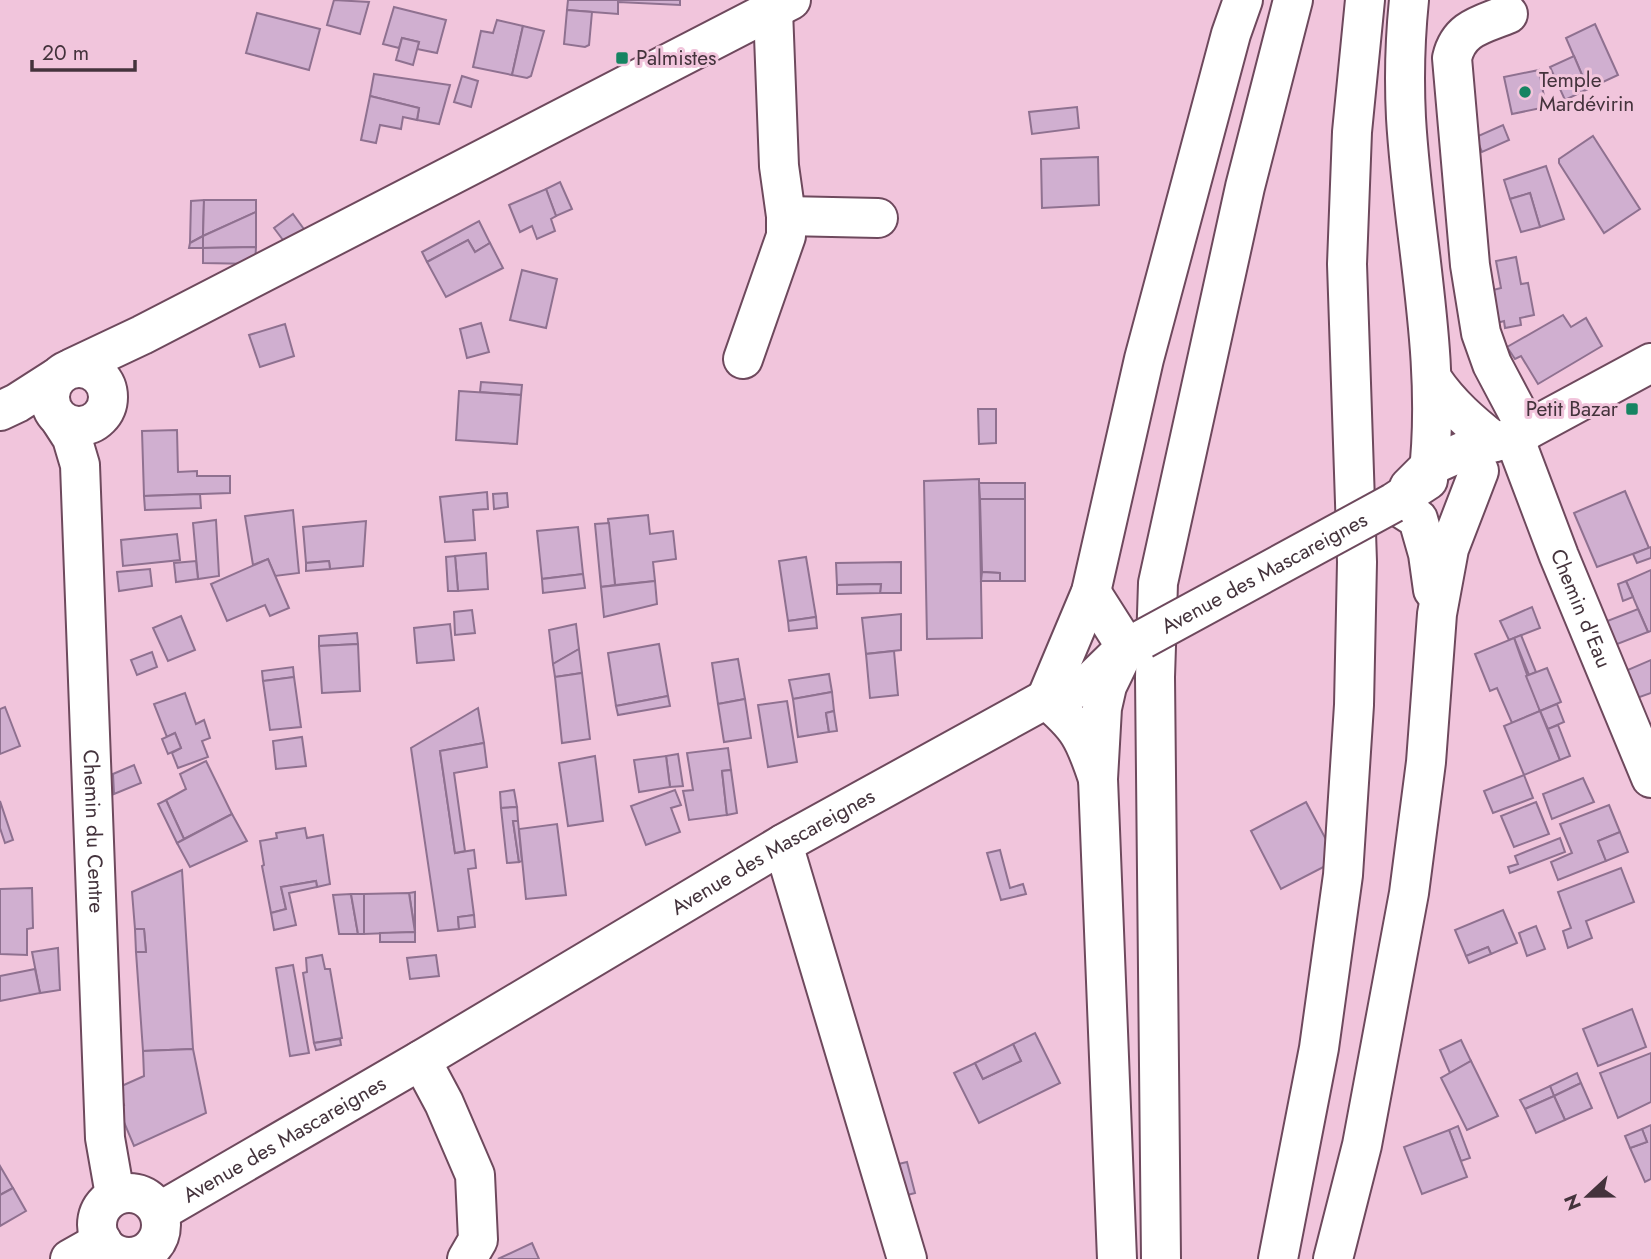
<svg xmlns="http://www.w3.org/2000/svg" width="1651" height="1259" font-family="Jost,sans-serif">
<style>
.building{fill:#d0afd0;stroke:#8f7190;stroke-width:2}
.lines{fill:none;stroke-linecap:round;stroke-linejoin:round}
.minor-casing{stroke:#6e495d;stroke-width:42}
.highway-casing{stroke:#6e495d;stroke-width:42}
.minor{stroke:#fff;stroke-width:38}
.highway{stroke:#fff;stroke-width:38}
.minor-bridge-casing{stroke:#6e495d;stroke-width:42;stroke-linecap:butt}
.minor-bridge{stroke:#fff;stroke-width:38}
.poi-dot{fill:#168462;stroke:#f1c5dc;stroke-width:2.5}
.labels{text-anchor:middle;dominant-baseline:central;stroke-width:6;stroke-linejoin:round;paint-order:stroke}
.poi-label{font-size:21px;fill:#44333c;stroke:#f1c5dc;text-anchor:start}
.street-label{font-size:21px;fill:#44333c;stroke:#f1c5dc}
</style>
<rect width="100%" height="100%" fill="#f1c5dc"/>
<g class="building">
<polygon points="334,0 369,2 360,34 327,25"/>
<polygon points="568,0 680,0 680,5 618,2 618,14 567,10"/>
<polygon points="394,7 446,20 437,53 417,49 419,42 402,38 399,48 383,44"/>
<polygon points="567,10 592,12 589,45 585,47 564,44"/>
<polygon points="257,13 320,29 309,70 246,53"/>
<polygon points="497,20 523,26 512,75 473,67 481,31 493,33"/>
<polygon points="1595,24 1618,75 1588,89 1566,38"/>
<polygon points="523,26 544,31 531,76 527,78 512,75"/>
<polygon points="402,38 419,42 413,65 396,60"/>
<polygon points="1574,56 1588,89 1565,100 1550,67"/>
<polygon points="1539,70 1546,107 1512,114 1504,77"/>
<polygon points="374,74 450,85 439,124 417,120 419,108 370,96"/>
<polygon points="462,76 478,81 471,107 454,102"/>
<polygon points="370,96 419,108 417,120 403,117 401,129 380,125 376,143 361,140"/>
<polygon points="1077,107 1079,128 1032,134 1029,112"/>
<polygon points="1503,125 1509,140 1482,152 1476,137"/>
<polygon points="1593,136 1640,209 1604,233 1559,163 1559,159"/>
<polygon points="1098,157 1099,205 1042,208 1041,159"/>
<polygon points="1546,166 1564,219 1540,227 1530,193 1510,199 1504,180"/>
<polygon points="560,182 572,209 556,216 546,189"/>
<polygon points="546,189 556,216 551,219 555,231 537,239 532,226 520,232 509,205"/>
<polygon points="1530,193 1540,227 1521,232 1510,199"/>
<polygon points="204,200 203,236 190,243 191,201"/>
<polygon points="204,200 256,200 256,212 203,236"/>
<polygon points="256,212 256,247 203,248 203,236"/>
<polygon points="293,214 306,232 286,244 274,228"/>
<polygon points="479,221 490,243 475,252 468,240 427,262 422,252"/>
<polygon points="203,236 203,248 189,248 190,243"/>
<polygon points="468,240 475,252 490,243 503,268 446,297 427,262"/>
<polygon points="256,247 255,264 203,263 203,248"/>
<polygon points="1516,257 1521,284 1528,283 1534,315 1520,318 1521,325 1505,328 1504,321 1497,323 1493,290 1501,288 1496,261"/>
<polygon points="522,270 557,279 546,328 510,320"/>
<polygon points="1563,315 1571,327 1586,318 1602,346 1538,384 1521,356 1515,359 1507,347"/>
<polygon points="481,323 489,352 467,358 460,329"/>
<polygon points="285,324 294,356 260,367 249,335"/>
<polygon points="481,382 522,385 521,395 480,392"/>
<polygon points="459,391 521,395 517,444 456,440"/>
<polygon points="978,409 996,409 996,443 979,444"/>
<polygon points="177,430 178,472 197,471 197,476 230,476 230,493 144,496 142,431"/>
<polygon points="979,479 982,638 927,639 924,481"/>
<polygon points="979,483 1025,483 1025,499 980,499"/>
<polygon points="1625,491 1649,548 1597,567 1574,513"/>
<polygon points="487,492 488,509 473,510 475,540 445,542 440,497"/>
<polygon points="507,493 508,507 494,509 493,494"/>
<polygon points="200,494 201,508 145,510 144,496"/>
<polygon points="980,499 1025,499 1025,581 1000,581 1000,573 982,572"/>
<polygon points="293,510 299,573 275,576 268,559 253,565 245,516"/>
<polygon points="648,515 650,534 673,531 676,559 653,562 655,581 615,585 608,519"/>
<polygon points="216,520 219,576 198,579 193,523"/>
<polygon points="366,521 363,566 330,569 329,561 306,563 303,527"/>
<polygon points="609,523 615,585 601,587 595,524"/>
<polygon points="578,527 583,574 542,579 537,531"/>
<polygon points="177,534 180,560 123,566 121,540"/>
<polygon points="1651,547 1651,558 1637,563 1633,554"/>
<polygon points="486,553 488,589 458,591 455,556"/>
<polygon points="455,556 458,591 448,591 446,557"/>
<polygon points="806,557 816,617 788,621 779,561"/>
<polygon points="268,559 289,608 270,616 265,605 227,621 211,584"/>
<polygon points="196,561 198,579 176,582 174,563"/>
<polygon points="329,561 330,569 306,571 306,563"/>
<polygon points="901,562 901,593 880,593 881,584 837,585 836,563"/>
<polygon points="150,569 152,586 119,591 117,572"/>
<polygon points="1651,570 1651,631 1648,632 1626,581"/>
<polygon points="982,572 1000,573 1000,581 981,581"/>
<polygon points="583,574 585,588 543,593 542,579"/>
<polygon points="655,581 657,604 604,617 601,587"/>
<polygon points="1626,581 1633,597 1623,601 1618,584"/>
<polygon points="881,584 880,593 837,594 837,585"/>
<polygon points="1532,607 1540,628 1509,640 1500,621"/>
<polygon points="1638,609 1648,632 1602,650 1592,627"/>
<polygon points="472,610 475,633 455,635 454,612"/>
<polygon points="901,614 901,650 866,654 862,618"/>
<polygon points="181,616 195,650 168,661 153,628"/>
<polygon points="816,617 817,628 789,631 788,621"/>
<polygon points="450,624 454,660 417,663 414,628"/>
<polygon points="576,624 579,649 553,664 549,630"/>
<polygon points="357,633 358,644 319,646 319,636"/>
<polygon points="1521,635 1536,672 1529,675 1514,638"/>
<polygon points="1514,638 1540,711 1512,723 1497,688 1490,691 1475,654"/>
<polygon points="358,644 360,691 322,693 319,646"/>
<polygon points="659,644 668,696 616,706 608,653"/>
<polygon points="579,649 582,673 555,677 553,664"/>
<polygon points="894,651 898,695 870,698 866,654"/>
<polygon points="152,652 157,667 137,675 131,660"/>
<polygon points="738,659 745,699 718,704 712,663"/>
<polygon points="1651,660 1651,693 1634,699 1623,672"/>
<polygon points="293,667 294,677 263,681 262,671"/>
<polygon points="1547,668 1561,702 1540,711 1526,676"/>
<polygon points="582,673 590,739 562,743 555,677"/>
<polygon points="829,674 832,692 793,699 789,680"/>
<polygon points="294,677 301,727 270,730 263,681"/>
<polygon points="832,692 834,711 826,713 829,732 798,737 793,699"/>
<polygon points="185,693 196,724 204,720 210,738 202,741 208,757 178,768 172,753 181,748 175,733 167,737 154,704"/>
<polygon points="668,696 670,706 618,715 616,706"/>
<polygon points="745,699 751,738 724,742 718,704"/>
<polygon points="787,701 797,762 768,767 758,705"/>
<polygon points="1557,704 1564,722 1548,729 1540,711"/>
<polygon points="5,707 20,746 0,754 0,709"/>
<polygon points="478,708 484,743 440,751 455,853 474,850 476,868 468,869 474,915 458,917 459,929 438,931 411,748"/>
<polygon points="834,711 837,731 829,732 826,713"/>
<polygon points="1540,711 1560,760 1524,775 1504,726"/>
<polygon points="1558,725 1570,756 1560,760 1548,729"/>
<polygon points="175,733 181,748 168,754 162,739"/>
<polygon points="302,737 306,766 276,769 273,741"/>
<polygon points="484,743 487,767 454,773 465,851 455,853 440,751"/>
<polygon points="728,748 731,770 722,771 727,815 689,820 683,791 693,790 687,753"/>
<polygon points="678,754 683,786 670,787 666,756"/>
<polygon points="595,756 603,821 568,826 559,763"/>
<polygon points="666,756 670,787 639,792 634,760"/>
<polygon points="206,761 232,814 184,839 166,800 186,789 180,774"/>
<polygon points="134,765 141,783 114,794 113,774"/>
<polygon points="731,770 737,813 727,815 722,771"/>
<polygon points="1524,775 1533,798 1493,813 1484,791"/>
<polygon points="1583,778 1594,802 1552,819 1543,794"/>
<polygon points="514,790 517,807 501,808 500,792"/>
<polygon points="675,790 681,805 671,808 680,832 646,845 631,806"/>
<polygon points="166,800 184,839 177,843 158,804"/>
<polygon points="0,801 13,840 5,843 0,828"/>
<polygon points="1306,802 1337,860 1281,889 1251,831"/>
<polygon points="1536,802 1549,834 1514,847 1501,816"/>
<polygon points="1609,805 1620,832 1598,841 1606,861 1558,880 1551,862 1572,853 1560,824"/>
<polygon points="517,807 518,821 513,821 519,862 507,863 501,808"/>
<polygon points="232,814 247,841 190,867 177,843"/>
<polygon points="513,821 518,821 522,861 519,862"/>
<polygon points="557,824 566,895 526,899 519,829"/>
<polygon points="305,828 307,838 323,835 330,884 317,887 316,881 281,887 286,909 271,913 262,866 264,865 260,841 277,838 276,833"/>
<polygon points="1620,832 1628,852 1606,861 1598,841"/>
<polygon points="1560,838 1565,852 1510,873 1508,867 1518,864 1515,856"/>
<polygon points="1000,850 1010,888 1023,884 1026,894 1001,900 987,853"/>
<polygon points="1621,868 1634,902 1586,921 1592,938 1568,948 1563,931 1571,928 1558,892"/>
<polygon points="182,870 193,1049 143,1051 136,952 146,952 144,929 135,929 132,892"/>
<polygon points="316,881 317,887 289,893 296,925 274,930 271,913 286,909 281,887"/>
<polygon points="32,888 33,928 27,929 27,955 0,954 0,889"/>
<polygon points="415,892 415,932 409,893"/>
<polygon points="409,893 415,932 364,934 364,894"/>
<polygon points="351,894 358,934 339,934 333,895"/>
<polygon points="351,894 364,894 364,934 358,934"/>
<polygon points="1503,910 1517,943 1491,954 1488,947 1466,956 1455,930"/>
<polygon points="474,915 475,927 459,929 458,917"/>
<polygon points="1536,926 1545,949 1527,956 1519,933"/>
<polygon points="135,929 144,929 146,952 136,952"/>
<polygon points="415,932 415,942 380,942 380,933"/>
<polygon points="1488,947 1491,954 1469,963 1466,956"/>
<polygon points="58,948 60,990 40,993 32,952"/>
<polygon points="322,955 325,969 330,969 342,1038 314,1043 303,973 307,972 306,958"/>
<polygon points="436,955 439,976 410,979 407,958"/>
<polygon points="293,965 309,1053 290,1056 276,968"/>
<polygon points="35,969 40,993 0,1001 0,976"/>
<polygon points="1632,1009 1646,1047 1598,1066 1583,1029"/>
<polygon points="1035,1033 1060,1083 979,1123 954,1073 975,1063 983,1079 1021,1061 1013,1044"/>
<polygon points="340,1039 341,1045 316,1050 314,1043"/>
<polygon points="1461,1040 1471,1061 1450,1073 1440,1050"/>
<polygon points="1013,1044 1021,1061 983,1079 975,1063"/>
<polygon points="193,1049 206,1113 134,1146 118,1108 124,1105 117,1088 144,1076 143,1051"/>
<polygon points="1651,1053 1651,1102 1618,1118 1600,1073"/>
<polygon points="1471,1061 1498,1116 1467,1130 1441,1078"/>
<polygon points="1577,1073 1581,1083 1554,1096 1550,1086"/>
<polygon points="1581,1083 1592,1108 1565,1120 1554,1096"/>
<polygon points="1550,1086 1554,1096 1525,1109 1520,1100"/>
<polygon points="1554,1096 1565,1120 1536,1133 1525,1109"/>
<polygon points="1651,1125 1651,1179 1645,1182 1630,1148 1647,1142 1642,1129"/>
<polygon points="1458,1126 1470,1158 1461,1161 1449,1130"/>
<polygon points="1642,1129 1647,1142 1630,1148 1625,1136"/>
<polygon points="1449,1130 1467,1177 1422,1194 1404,1147"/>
<polygon points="907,1162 915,1193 900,1197 890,1166"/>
<polygon points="0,1166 13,1188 0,1195"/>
<polygon points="13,1188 26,1211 0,1226 0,1195"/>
<polygon points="532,1243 539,1259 498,1259"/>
</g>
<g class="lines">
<defs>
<g id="minor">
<path d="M 1508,14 C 1481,25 1459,28 1452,58 L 1470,265 L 1481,333 L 1492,364 L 1527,430"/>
<polyline points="786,216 878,218"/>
<polyline points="743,359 786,236 786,216 779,166 773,10"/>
<circle cx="79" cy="397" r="29"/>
<polyline points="72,368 142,335 791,0"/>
<polyline points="0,411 17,403 56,378"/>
<path id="s1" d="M 61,421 L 72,438 L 80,465 L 105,1138 L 115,1195"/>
<path id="s2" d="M 1514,437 L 1559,556 L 1651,778"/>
<polyline points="1409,487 1430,466 1466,450 1514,437 1651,363"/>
<polyline points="783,844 907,1259"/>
<polyline points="421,1060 444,1103 475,1175 478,1240 467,1259"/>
<circle cx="129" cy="1225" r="32"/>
<path id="s3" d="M 159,1212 L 421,1060 L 783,844 L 1046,699 L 1087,685 L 1125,648"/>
<polyline points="70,1259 102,1241"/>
</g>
<g id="highway">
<path d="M 1409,0 C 1405,39 1404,78 1406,118 C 1413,239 1443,359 1428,480 L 1393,503 L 1418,519 L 1428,554 L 1433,590"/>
<path d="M 1433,380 C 1450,405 1471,423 1495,442"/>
<polyline points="1091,592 1126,647 1107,686 1102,708 1098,779 1117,1259"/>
<path d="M 1098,779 C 1084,737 1079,727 1046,699 L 1091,592 L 1144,359 L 1231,34 L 1243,0"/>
<polyline points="1161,1259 1155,677 1158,583 1245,187 1293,0"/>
<polyline points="1278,1259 1319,1048 1343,875 1354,705 1357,562 1347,264 1352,132 1365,0"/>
<polyline points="1333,1259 1362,1145 1409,893 1426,762 1437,614 1449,549 1479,471"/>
</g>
</defs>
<use href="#minor" class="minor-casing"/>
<use href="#highway" class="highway-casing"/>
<use href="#minor" class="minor"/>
<use href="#highway" class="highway"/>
<defs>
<g id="minor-bridge">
<path id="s4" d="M 1143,639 L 1393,503"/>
</g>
</defs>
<use href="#minor-bridge" class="minor-bridge-casing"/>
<use href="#minor-bridge" class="minor-bridge"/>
</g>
<g class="poi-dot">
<rect x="615" y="51" width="14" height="14" rx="3.5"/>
<circle cx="1525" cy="92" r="7"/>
<rect x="1625" y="402" width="14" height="14" rx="3.5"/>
</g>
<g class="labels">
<g class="poi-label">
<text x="636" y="58">Palmistes</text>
<text x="1539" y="80">Temple<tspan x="1539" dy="24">Mardévirin</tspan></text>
<text x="1618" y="409" text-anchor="end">Petit Bazar</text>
</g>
<g class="street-label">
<text stroke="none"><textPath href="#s4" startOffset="138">Avenue des Mascareignes</textPath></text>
<text stroke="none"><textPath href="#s2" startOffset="184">Chemin d'Eau</textPath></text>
<text stroke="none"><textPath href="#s1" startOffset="415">Chemin du Centre</textPath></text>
<text stroke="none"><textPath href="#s3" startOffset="712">Avenue des Mascareignes</textPath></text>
<text stroke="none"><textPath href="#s3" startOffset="145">Avenue des Mascareignes</textPath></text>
</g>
</g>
<g transform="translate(1588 1196) rotate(248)" stroke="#f1c5dc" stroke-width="5" paint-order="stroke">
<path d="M0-5L12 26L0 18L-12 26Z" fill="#44333c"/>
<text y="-10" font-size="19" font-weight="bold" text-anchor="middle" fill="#44333c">N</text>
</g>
<path d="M32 60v10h103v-10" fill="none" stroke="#44333c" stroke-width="3.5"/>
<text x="42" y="60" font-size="21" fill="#44333c" stroke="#f1c5dc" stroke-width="5" paint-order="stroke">20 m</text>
</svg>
